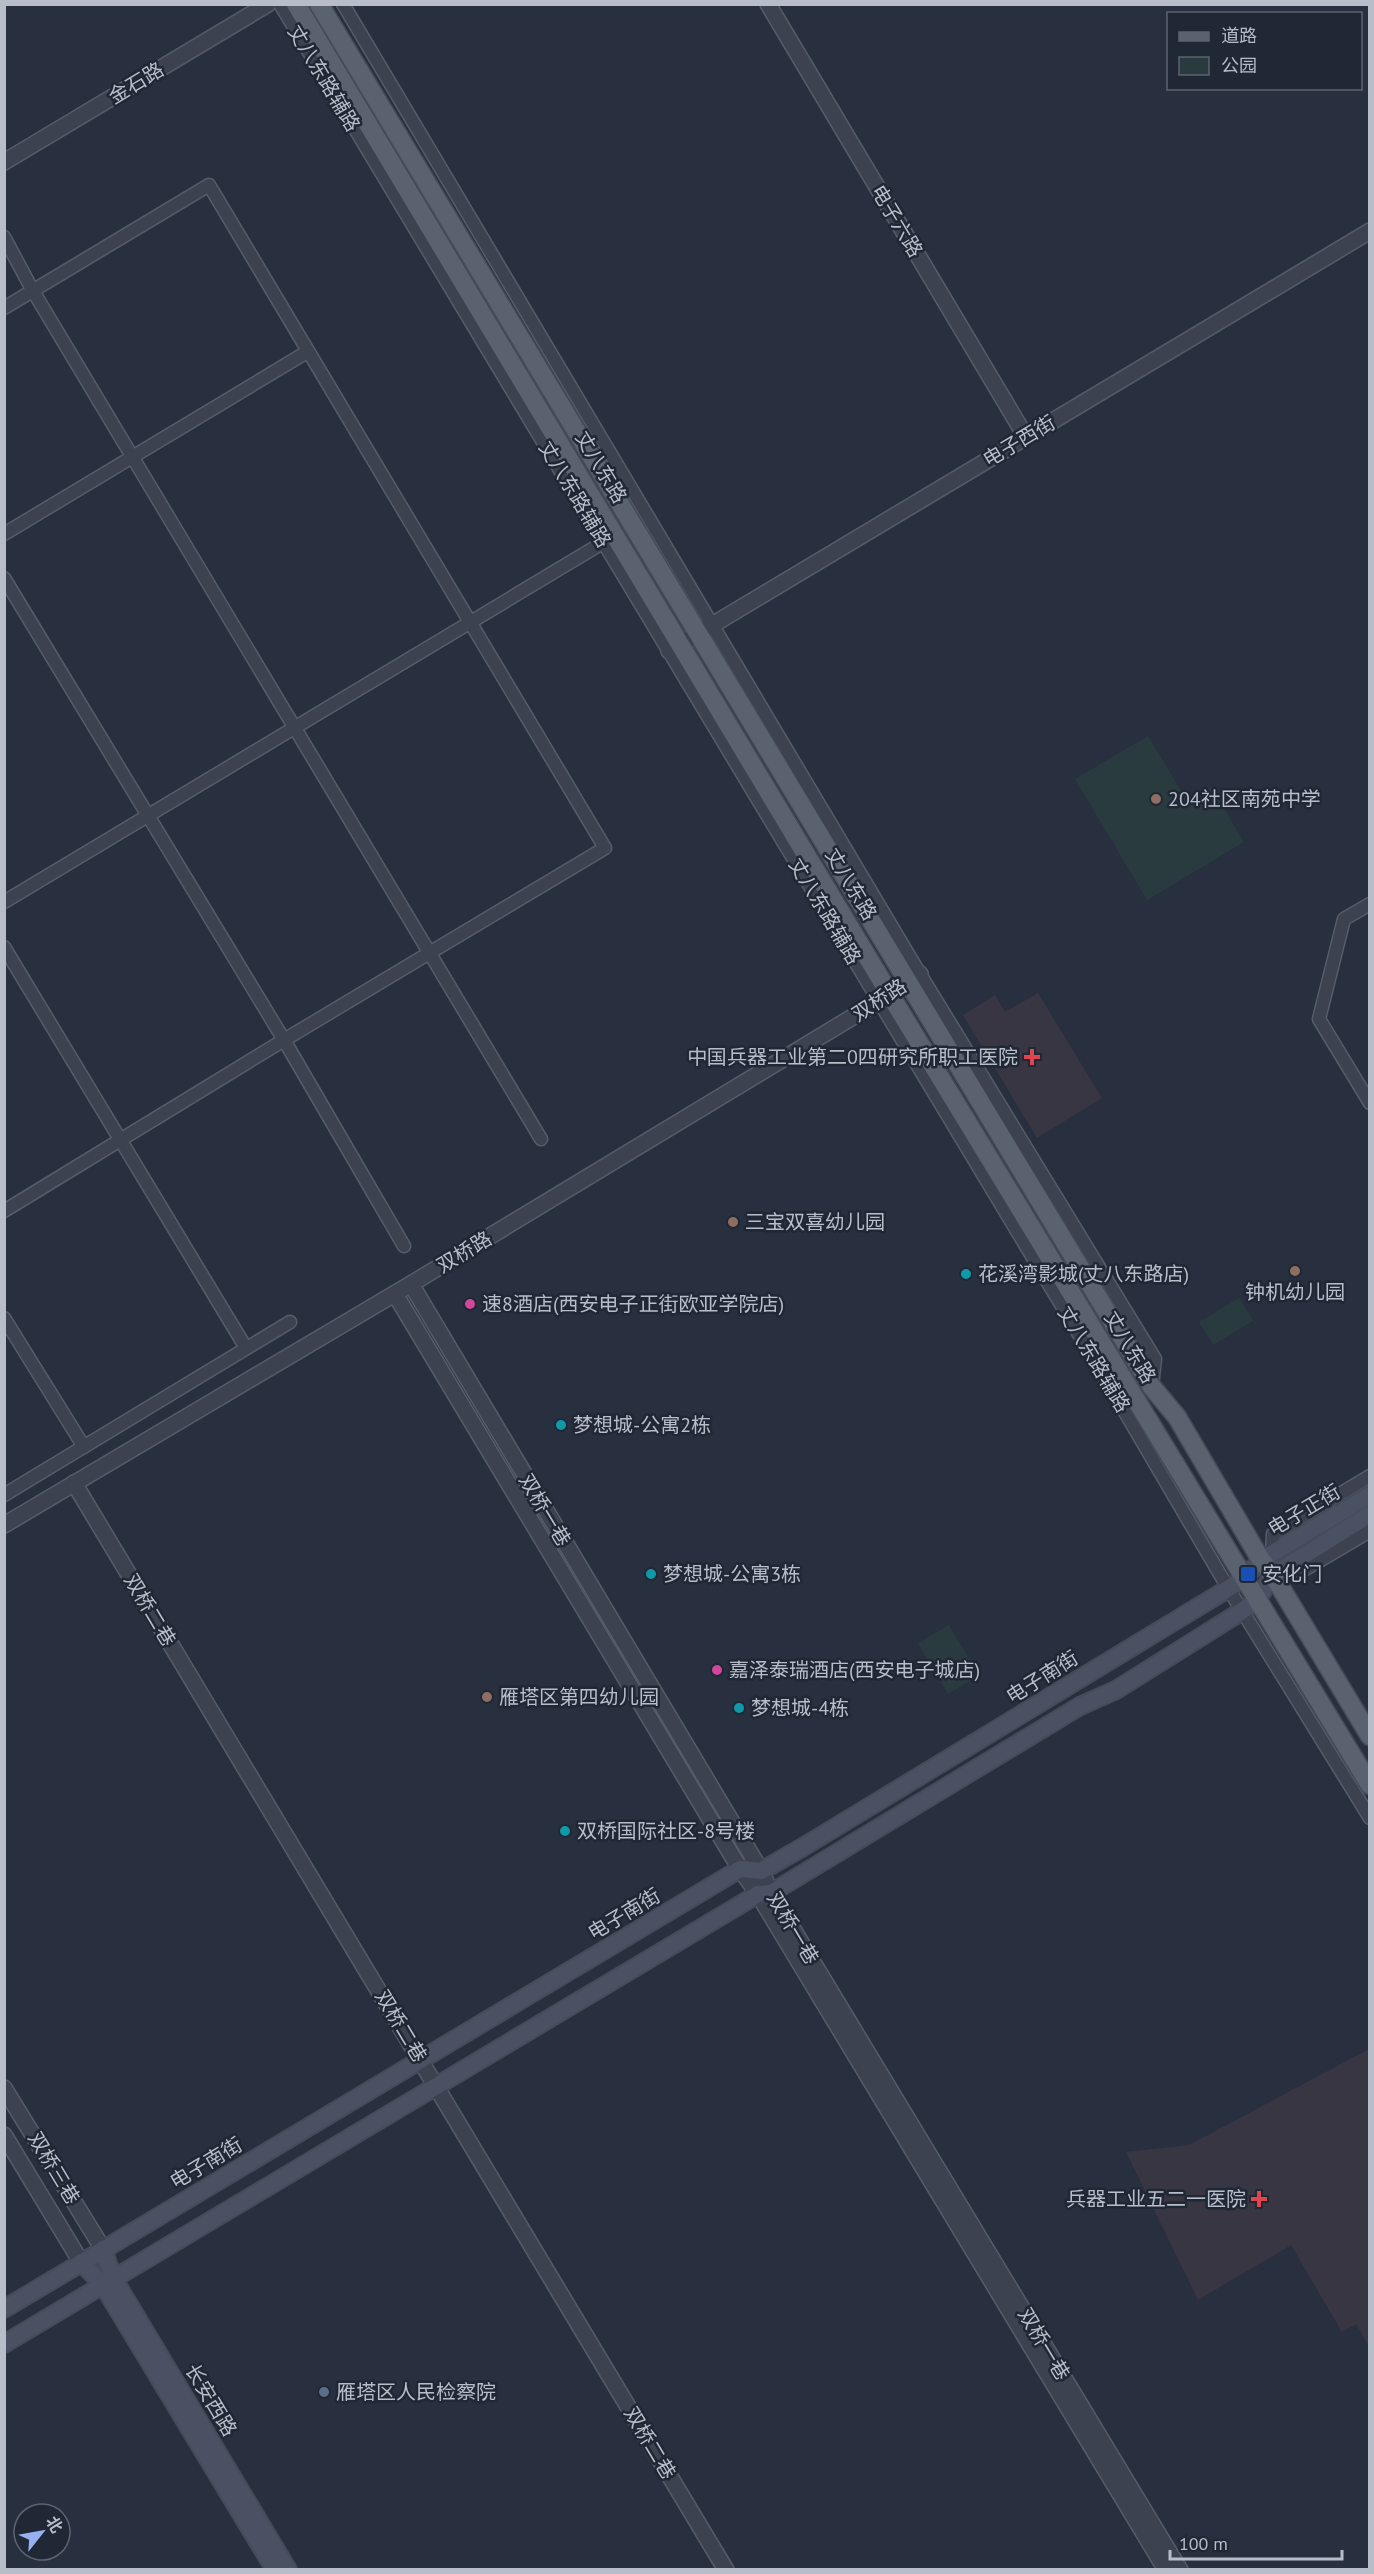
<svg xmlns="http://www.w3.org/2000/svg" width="1374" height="2574" font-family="'PT Sans','Noto Sans SC',sans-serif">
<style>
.medical{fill:#393644}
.green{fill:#2a3b40}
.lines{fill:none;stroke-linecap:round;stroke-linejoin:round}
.minor-casing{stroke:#565d6a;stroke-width:15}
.tertiary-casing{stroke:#565d6a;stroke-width:18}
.secondary-casing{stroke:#454b58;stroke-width:20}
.primary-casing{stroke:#454b58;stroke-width:21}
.minor{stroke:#3c424f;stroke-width:12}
.tertiary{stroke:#3c424f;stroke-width:15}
.secondary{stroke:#4a5162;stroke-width:16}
.primary{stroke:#5a616f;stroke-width:18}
.education-dot{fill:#8d6e63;stroke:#202735;stroke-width:2}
.health-dot{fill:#e0444e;stroke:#202735;stroke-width:2}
.culture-dot{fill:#0f9aa8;stroke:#202735;stroke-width:2}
.hotel-dot{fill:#d1479c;stroke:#202735;stroke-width:2}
.transit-dot{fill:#1a4fb4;stroke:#202735;stroke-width:2}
.service-dot{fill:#5c6f8a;stroke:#202735;stroke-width:2}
.labels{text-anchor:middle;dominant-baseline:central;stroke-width:5;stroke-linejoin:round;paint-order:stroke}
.street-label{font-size:20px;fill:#b8bdca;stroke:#202735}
.poi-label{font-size:20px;fill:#b8bdca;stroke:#202735;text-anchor:start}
</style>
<rect width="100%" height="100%" fill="#282f3f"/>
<g class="medical">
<polygon points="1038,993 1102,1098 1037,1138 963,1015 995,995 1005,1012"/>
<polygon points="1369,2049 1369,2346 1356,2324 1342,2332 1291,2245 1198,2300 1126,2152 1189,2145"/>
</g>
<g class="green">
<polygon points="1148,736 1187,801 1211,787 1244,842 1147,900 1075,779"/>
<polygon points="1239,1298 1253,1321 1213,1345 1199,1322"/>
<polygon points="949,1625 979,1676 948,1694 918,1643"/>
</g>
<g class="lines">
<defs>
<g id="minor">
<polyline points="280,4 1092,1356 1228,1588 1370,1818"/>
<polyline points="343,4 920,974 1155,1359 1152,1386"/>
<polyline points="4,237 33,291 541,1139"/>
<polyline points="4,308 209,185 605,848 284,1040 4,1211"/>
<polyline points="4,534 307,352"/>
<polyline points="4,578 284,1040 404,1246"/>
<polyline points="4,902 609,539"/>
<polyline points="1370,904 1344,919 1319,1019 1370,1103"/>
<polyline points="4,947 246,1348"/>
<polyline points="4,1318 84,1447"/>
<polyline points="4,1495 290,1322"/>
<polyline points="1272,1554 1273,1534 1370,1476"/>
<polyline points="1285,1567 1302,1571 1370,1531"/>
</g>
<g id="tertiary">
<polyline points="768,4 1026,437"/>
<polyline points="4,162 268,4"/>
<polyline points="669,651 1370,231"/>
<polyline points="411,1284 761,1871 771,1893 1180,2570"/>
<polyline points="395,1294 740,1869 758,1894 1166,2570"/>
<polyline points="74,1483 726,2570"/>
<polyline points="4,1525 411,1284 879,1001 889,992 920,974"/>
<polyline points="4,2088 103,2249"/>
<polyline points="4,2135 81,2262"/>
</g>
<g id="secondary">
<polyline points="103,2249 113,2278 288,2570"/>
<polyline points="81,2262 103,2285 275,2570"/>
<polyline points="4,2309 740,1869 761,1871 803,1847 1221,1593 1243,1579 1261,1560 1370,1495"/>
<polyline points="4,2344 733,1909 758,1894 771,1893 1080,1706 1116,1690 1242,1611 1257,1600 1273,1575 1370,1514"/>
</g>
<g id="primary">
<polyline points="296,4 895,1003 1370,1785"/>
<polyline points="319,4 1152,1387 1177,1417 1261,1560 1273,1575 1370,1736"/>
</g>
</defs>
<use href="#minor" class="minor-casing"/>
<use href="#tertiary" class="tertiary-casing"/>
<use href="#secondary" class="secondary-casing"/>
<use href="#primary" class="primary-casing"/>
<use href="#minor" class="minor"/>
<use href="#tertiary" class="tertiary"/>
<use href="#secondary" class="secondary"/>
<use href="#primary" class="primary"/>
</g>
<g class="education-dot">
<circle cx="1156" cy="799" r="6"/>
<circle cx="733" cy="1222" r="6"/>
<circle cx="1295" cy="1271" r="6"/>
<circle cx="487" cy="1697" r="6"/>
</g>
<g class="health-dot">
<path d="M1029 1048h6v6h6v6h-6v6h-6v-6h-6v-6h6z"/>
<path d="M1256 2190h6v6h6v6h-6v6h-6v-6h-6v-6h6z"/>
</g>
<g class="culture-dot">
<circle cx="966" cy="1274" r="6"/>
<circle cx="561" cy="1425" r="6"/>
<circle cx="651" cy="1574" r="6"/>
<circle cx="739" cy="1708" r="6"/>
<circle cx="565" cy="1831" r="6"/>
</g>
<g class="hotel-dot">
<circle cx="470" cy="1304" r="6"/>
<circle cx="717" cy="1670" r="6"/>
</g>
<rect class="transit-dot" x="1240" y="1566" width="16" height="16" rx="3"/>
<circle class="service-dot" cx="324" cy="2392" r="6"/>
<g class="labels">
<g class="street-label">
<text transform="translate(324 78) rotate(59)">丈八东路辅路</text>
<text transform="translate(136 83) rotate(-31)">金石路</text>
<text transform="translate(897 221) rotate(59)">电子六路</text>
<text transform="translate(1019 441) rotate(-31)">电子西街</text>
<text transform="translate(601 467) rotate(59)">丈八东路</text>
<text transform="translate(575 494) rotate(59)">丈八东路辅路</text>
<text transform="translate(851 884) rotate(59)">丈八东路</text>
<text transform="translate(825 911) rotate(59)">丈八东路辅路</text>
<text transform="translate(879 1000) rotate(-33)">双桥路</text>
<text transform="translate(464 1252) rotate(-31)">双桥路</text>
<text transform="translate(1130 1347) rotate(59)">丈八东路</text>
<text transform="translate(1094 1359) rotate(59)">丈八东路辅路</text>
<text transform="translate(545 1510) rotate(59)">双桥一巷</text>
<text transform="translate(1304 1510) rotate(-31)">电子正街</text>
<text transform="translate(150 1610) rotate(59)">双桥二巷</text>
<text transform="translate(1042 1677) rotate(-32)">电子南街</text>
<text transform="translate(624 1914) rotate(-31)">电子南街</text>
<text transform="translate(793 1928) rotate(59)">双桥一巷</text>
<text transform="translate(401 2026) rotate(59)">双桥二巷</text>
<text transform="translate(206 2163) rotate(-31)">电子南街</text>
<text transform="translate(54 2168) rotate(59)">双桥三巷</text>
<text transform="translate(1044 2344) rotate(59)">双桥一巷</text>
<text transform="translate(211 2400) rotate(59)">长安西路</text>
<text transform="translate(650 2443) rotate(59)">双桥二巷</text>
</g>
<g class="poi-label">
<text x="1168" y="799">204社区南苑中学</text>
<text x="1018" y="1057" text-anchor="end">中国兵器工业第二0四研究所职工医院</text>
<text x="745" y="1222">三宝双喜幼儿园</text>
<text x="978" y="1274">花溪湾影城(丈八东路店)</text>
<text x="1295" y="1292" text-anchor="middle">钟机幼儿园</text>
<text x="482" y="1304">速8酒店(西安电子正街欧亚学院店)</text>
<text x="573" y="1425">梦想城-公寓2栋</text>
<text x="663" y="1574">梦想城-公寓3栋</text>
<text x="1262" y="1574">安化门</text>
<text x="729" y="1670">嘉泽泰瑞酒店(西安电子城店)</text>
<text x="499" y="1697">雁塔区第四幼儿园</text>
<text x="751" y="1708">梦想城-4栋</text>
<text x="577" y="1831">双桥国际社区-8号楼</text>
<text x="1246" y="2199" text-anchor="end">兵器工业五二一医院</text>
<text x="336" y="2392">雁塔区人民检察院</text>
</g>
</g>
<rect width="1374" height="2574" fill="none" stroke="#b8bdca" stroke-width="12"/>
<rect x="1167" y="12" width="195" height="78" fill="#202735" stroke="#5d6371" stroke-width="1.5"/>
<rect x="1179" y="32" width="30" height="9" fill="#5a616f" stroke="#5d6371" stroke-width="1.5"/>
<text x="1221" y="42" font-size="18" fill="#b8bdca">道路</text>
<rect x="1179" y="57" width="30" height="18" fill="#2a3b40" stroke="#5d6371" stroke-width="1.5"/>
<text x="1221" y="72" font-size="18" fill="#b8bdca">公园</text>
<g transform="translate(42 2532) rotate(59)"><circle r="28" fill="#202735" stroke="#5d6371" stroke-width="1.5"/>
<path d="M0-4.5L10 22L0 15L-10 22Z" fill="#96b0f1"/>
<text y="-9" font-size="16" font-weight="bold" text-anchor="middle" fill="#b8bdca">北</text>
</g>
<path d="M1170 2550v9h172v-9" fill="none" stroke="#b8bdca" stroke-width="3"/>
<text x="1179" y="2550" font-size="18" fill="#b8bdca" stroke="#202735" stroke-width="4.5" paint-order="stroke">100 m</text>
</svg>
